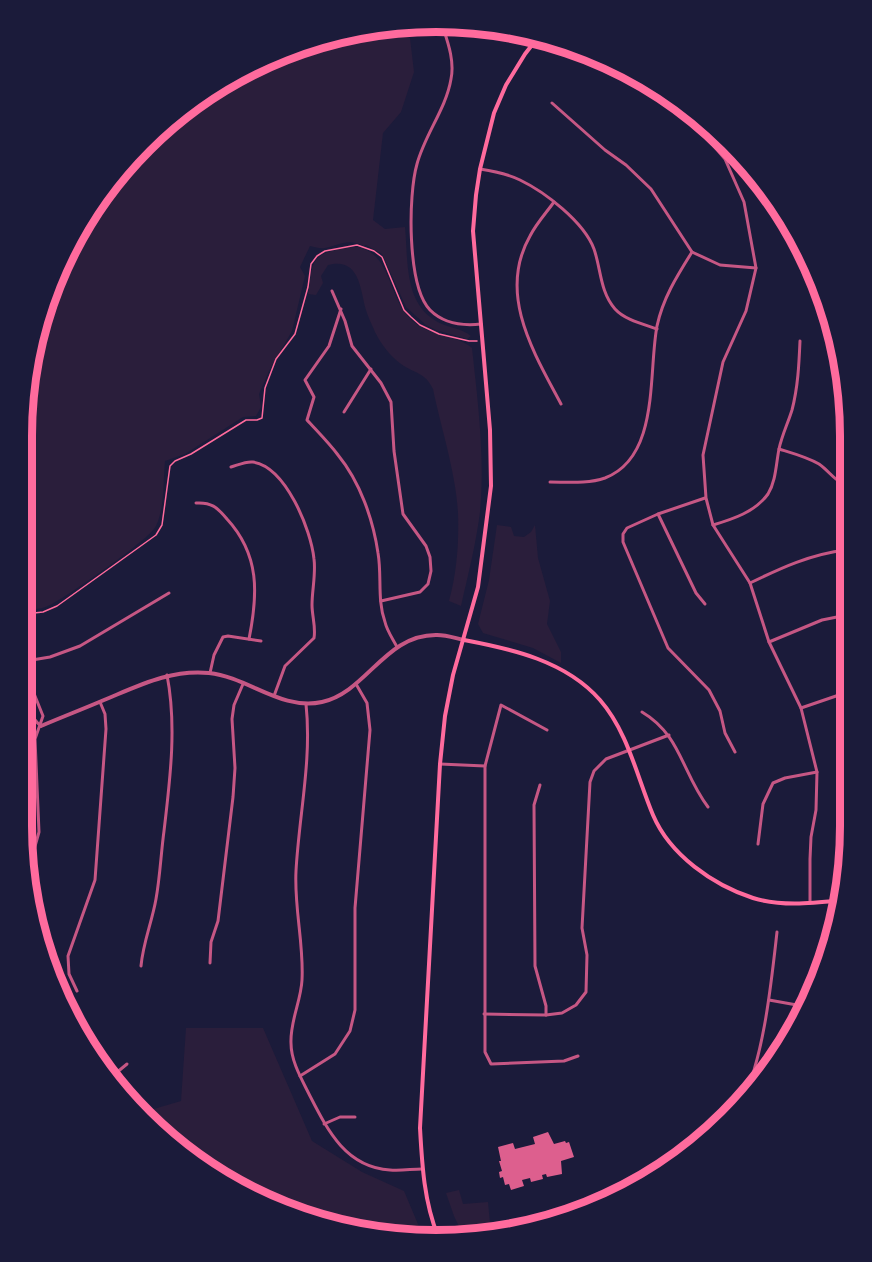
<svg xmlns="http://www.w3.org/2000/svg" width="872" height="1262" font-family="Rubik,sans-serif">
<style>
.green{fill:#2a1e3b}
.building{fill:#dd5f8e}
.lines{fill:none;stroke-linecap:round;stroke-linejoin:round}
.path{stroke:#ff6b9d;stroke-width:1.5}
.minor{stroke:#c65784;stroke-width:3}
.tertiary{stroke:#c65784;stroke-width:4}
.secondary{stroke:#ff6b9d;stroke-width:4}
.rim{fill:none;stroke:#ff6b9d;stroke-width:8}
</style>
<rect width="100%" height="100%" fill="#1b1b3a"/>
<g class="green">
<path d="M 388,26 L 388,32 L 410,38 L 414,72 L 401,112 L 383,133 L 373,220 L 385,229 L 405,227 C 408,257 404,300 433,319 C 445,328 460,327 471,336 L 467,339 L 436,330 L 426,325 L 406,307 L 382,254 L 366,245 L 364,246 C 348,238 340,245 325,248 C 321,249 315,247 310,246 L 300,267 L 305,276 L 292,331 L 269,371 L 259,394 L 261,407 L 256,416 L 243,417 L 185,454 L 165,461 C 163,481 165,507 156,526 C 149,540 69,595 52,604 C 43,609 34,610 25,609 L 29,355 L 64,252 L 143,142 L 206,91 L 278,52 L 355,29 Z"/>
<path d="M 358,247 C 390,254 388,293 407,315 C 427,339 453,332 472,348 C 478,403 485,457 480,512 C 476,544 468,575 461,606 L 449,601 C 457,572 459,542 458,513 C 456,473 441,428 433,389 C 425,372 415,374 401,364 C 390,356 381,344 375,332 C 372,325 368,317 366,310 C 360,289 360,257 328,265 L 321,276 L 323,283 L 316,295 L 308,294 C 310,284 310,268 316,260 C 323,250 346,248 358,247 Z"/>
<polygon points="497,525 511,527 514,536 524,537 531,532 535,525 538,558 550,601 547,624 561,652 561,663 533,648 483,633 478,624 489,580"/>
<polygon points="186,1028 263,1028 312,1141 362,1172 404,1191 423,1236 382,1237 277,1209 163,1138 140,1113 181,1101"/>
<polygon points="459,1190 463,1204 488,1202 491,1234 463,1235 454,1216 446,1193"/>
</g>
<polygon class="building" points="548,1132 554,1144 565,1141 566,1143 569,1142 574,1157 561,1161 562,1174 547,1177 546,1174 542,1175 543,1179 531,1182 530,1178 522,1180 524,1186 511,1190 509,1184 505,1185 503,1177 500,1178 499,1172 502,1171 499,1161 501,1161 498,1147 513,1143 515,1149 535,1144 533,1137"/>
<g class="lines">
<polyline class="path" points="25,614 43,612 57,606 156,535 162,525 170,466 175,461 191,454 246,420 257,420 262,418 265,388 276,359 295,334 308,287 311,264 317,256 325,251 357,245 374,251 382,257 404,310 411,317 420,325 439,334 469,341 477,341"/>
<g class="minor">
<path d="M 441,21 C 447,40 455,60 451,79 C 446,109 425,134 417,164 C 408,195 407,286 430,310 C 444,324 463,326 481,324"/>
<polyline points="646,80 695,124 725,159 744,202 756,268 746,311 723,362 703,455 706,498 713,525 750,583 769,642 801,708 817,772 816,810 811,837 810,859 810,903"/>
<polyline points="552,103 605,150 626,165 651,189 692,252 720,265 756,268"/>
<path d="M 480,169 C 493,171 508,174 520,180 C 545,192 584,222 594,249 C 601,269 600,292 615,309 C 625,320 643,324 657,329"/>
<path d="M 554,202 C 546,213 536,224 530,236 C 497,294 534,353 561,404"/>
<polyline points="332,291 345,321 352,346 381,383 391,402 394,451 403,514 426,546 430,557 431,571 428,584 420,592 381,601"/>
<path d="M 341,309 L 329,346 L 305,380 L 314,397 L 307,420 C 318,432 329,443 338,455 C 360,482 373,519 378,553 C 382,576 377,600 385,622 C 387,631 393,639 397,647"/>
<polyline points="344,412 371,369"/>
<path d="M 779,449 C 792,453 807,457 819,464 C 829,471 834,480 845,485"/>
<path d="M 231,467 C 238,465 246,461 253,462 C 286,467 311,530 314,559 C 316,574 312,590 312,605 C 312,616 316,627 314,638 L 285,666 L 274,696"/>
<path d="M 550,482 C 567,482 588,484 605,478 C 660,457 648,373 657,326 C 663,298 677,276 692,252"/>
<polyline points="705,498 658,514 627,528 623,534 623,542 668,648 709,690 720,711 725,733 735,752"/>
<path d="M 196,503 C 211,502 217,507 227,519 C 260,555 258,594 249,639"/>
<polyline points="658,514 696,593 705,604"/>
<path d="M 713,525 C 733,519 755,512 768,494 C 776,481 776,464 779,449 C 782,435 788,423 792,410 C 798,387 799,364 800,341"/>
<path d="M 750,583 C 781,568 811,554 846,550"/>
<polyline points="769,642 822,620 847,615"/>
<polyline points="25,661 33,691 43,716 35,739 39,832 27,875"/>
<polyline points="26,661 50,657 80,646 169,593"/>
<polyline points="210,673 214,655 223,637 228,636 261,641"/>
<path d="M 23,686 C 26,701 29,717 41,726"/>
<path d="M 306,704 C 312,760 299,815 296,871 C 294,908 304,944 302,980 C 301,1001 290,1021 291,1043 C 291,1061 301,1078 309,1094 C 327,1129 345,1167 390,1170 C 401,1171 412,1169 422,1169"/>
<polyline points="801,708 839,695"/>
<path d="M 642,712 C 681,735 682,773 708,807"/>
<polyline points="547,730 501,705 485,766 485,1052 491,1064 564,1061 578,1056"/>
<polyline points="440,764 485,766"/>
<polyline points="540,785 534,805 535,966 546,1006 546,1015"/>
<polyline points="758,844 763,804 773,783 785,778 817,772"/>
<polyline points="210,963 211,942 218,921 233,797 235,768 232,719 234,705 243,684"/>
<path d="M 141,966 C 143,943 152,922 156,899 C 160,877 161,853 164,831 C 170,780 177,726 167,675"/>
<polyline points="77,991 69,974 68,956 95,880 106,729 105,714 100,702"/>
<polyline points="769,1000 808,1007"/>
<polyline points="484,1014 546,1015 562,1013 576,1005 586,992 587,955 582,928 590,782 594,771 606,759 669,735"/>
<polyline points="300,1076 335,1054 350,1031 355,1010 355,908 370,730 367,703 356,684"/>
<polyline points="110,1078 127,1064"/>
<path d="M 741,1105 C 764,1057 771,985 777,932"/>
<polyline points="324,1124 340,1117 355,1117"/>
</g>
<path class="tertiary" d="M 41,726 C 62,717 83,709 104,700 C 138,686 171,669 209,673 C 248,677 281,711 322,702 C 367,692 385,634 437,635 C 446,635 455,638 464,640"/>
<g class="secondary">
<path d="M 464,640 C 512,649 566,661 600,700 C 628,732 637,777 653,815 C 670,855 713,885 753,898 C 782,907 814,903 844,900"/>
<path d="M 438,1236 C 424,1202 422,1164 420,1128 L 440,764 L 445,716 L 453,675 L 478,587 L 491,486 L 490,430 L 473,231 L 476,195 L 480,169 L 494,113 L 506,85 L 525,54 L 539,36"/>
</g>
</g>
<path d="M0 0H872V1262H0ZM436 32H436A404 404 0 0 1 840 436V826A404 404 0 0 1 436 1230H436A404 404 0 0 1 32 826V436A404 404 0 0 1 436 32Z" fill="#1b1b3a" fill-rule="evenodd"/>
<path class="rim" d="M436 32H436A404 404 0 0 1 840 436V826A404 404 0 0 1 436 1230H436A404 404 0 0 1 32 826V436A404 404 0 0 1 436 32Z"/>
</svg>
